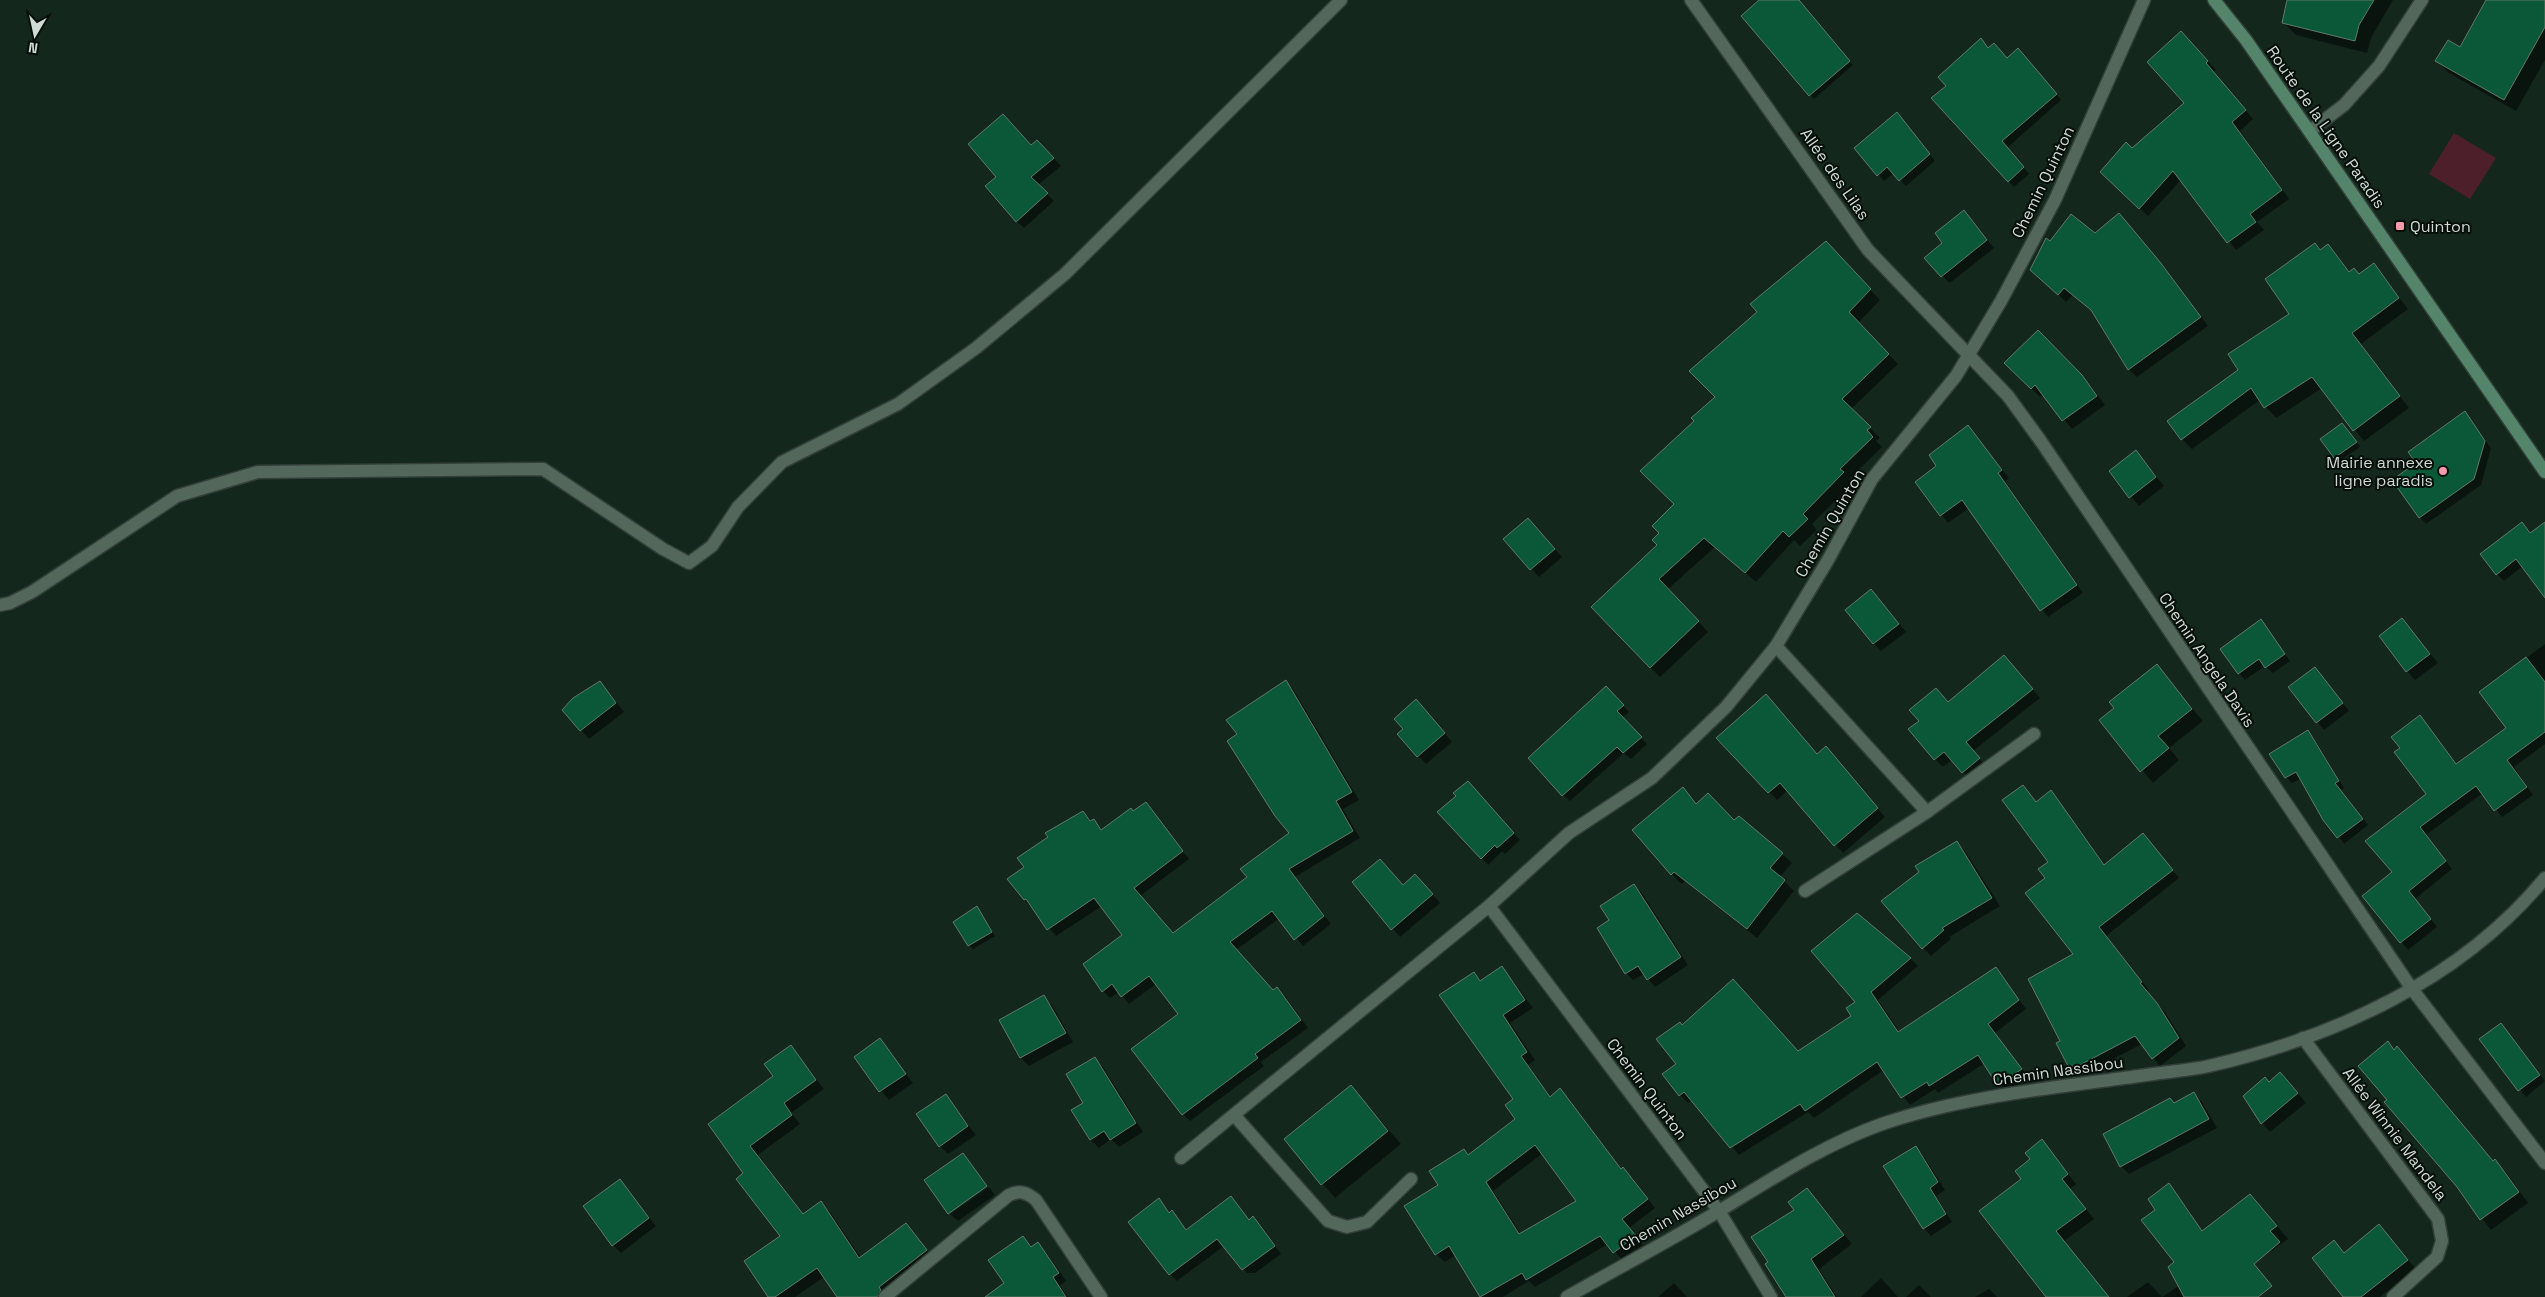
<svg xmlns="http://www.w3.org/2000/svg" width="2545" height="1297" font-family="'Space Grotesk',sans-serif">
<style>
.green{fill:#4d1f2a}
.shadow{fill:#0007;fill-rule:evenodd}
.building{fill:#0a5837;stroke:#62796b;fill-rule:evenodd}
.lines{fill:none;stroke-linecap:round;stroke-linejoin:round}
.service-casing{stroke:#324038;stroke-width:15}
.minor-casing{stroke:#324038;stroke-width:15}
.secondary-casing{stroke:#324038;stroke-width:15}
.service{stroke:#53685b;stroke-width:12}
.minor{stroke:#53685b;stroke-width:12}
.secondary{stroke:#54856b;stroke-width:12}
.poi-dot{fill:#f39aaa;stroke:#060e09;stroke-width:2}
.labels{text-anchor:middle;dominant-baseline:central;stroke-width:4;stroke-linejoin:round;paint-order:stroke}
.street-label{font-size:16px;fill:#cedad3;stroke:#060e09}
.poi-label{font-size:16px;fill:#cedad3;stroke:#060e09;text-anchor:start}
</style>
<rect width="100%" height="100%" fill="#14271c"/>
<polygon class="green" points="2454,133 2496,158 2470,199 2429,174"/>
<g class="shadow">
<polygon points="1761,0 1799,0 1853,65 1814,99 1742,17"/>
<polygon points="2285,0 2393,0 2371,38 2367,53 2296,35 2284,23 2287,3"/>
<polygon points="2488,0 2545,0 2545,60 2516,111 2449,73 2437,61 2460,48"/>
<polygon points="2189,41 2216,70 2213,72 2253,119 2240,131 2289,199 2257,222 2264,230 2236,250 2181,180 2148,216 2110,180 2132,149 2186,103"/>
<polygon points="1989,49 2007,59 2023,55 2061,100 2007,148 2029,174 2014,187 1933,98"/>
<polygon points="1902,120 1935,161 1906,186 1894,173 1884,181 1856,149"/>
<polygon points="1031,147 1044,148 1061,166 1038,185 1054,201 1024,228 1016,221"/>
<polygon points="1964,212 1994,248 1950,283 1942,276 1944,243"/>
<polygon points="2126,223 2168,272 2208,326 2137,377 2129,370 2094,312 2073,295 2066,302 2040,277 2050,243 2095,235"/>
<polygon points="2315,244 2321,250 2328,246 2350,272 2359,275 2374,265 2408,309 2361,344 2409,408 2364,441 2322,388 2276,418 2260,400 2192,449 2182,439 2239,370 2291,314"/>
<polygon points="1836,253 1880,300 1858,323 1898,364 1851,409 1880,438 1876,441 1882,447 1849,479 1853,483 1812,524 1817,530 1800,546 1794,540 1756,582 1715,547 1668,589 1708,632 1660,677 1650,667 1659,545 1660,534 1676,504 1696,421"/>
<polygon points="2038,332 2090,385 2105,405 2072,429 2043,394 2040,397 2006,363"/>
<polygon points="2464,413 2491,448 2481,485 2426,524 2420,517 2418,464"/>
<polygon points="2342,424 2360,447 2339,461 2335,457"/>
<polygon points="1968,427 2009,478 2005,481 2083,593 2048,617 1969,508 1948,523 1917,482 1938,466"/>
<polygon points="2136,451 2164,486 2139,506 2111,472"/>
<polygon points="2522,524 2531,533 2545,535 2545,585 2523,566 2504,581 2497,574"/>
<polygon points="1535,527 1562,557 1539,577 1505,539"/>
<polygon points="1878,598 1906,632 1881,651 1873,643"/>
<polygon points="2402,620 2438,663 2415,680 2407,671"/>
<polygon points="2261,621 2290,661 2273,673 2265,666 2245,680 2239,673"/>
<polygon points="2545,644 2545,744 2514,767 2533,795 2502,817 2483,793 2426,835 2452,869 2415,899 2437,927 2408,950 2364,896 2394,872 2428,794 2401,748 2420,716 2457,765 2507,728 2481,692"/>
<polygon points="2012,665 2040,698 1973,751 1987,767 1971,781 1952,760 1943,767 1935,759 1921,721 1936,689 1949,703"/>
<polygon points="2157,666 2203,721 2169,748 2179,760 2153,783 2101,720"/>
<polygon points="2315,668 2349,711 2324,730 2290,687"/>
<polygon points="600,682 624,712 589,739 564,710"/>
<polygon points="1286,682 1293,689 1359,800 1343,809 1360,838 1295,877 1331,924 1303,946 1280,918 1236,950 1273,992 1277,989 1285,996 1308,1028 1261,1062 1264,1066 1190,1121 1183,1114 1180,1014 1156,984 1129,1004 1119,992 1110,998 1103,991 1123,935 1102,906 1056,936 1025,900 1026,868 1083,812 1102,831 1145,803 1189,859 1140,896 1174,934 1248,877 1291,833 1238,734"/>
<polygon points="1606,688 1629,712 1622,718 1647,744 1631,759 1624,753 1570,801 1563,795"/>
<polygon points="1424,709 1452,742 1426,764 1399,735"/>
<polygon points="2308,732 2314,738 2344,788 2341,790 2368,825 2344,844 2301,779 2292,783 2286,777"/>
<polygon points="1718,738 1834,756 1885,817 1843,853 1788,790 1777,800"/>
<polygon points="2022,787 2037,803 2051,792 2105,865 2150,842 2179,878 2106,936 2149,990 2147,991 2165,1012 2186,1046 2160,1066 2142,1044 2086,1073 2077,1073 2069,1065 2062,1042 2075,954 2047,878 2050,863"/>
<polygon points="1474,789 1520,840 1505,854 1502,851 1488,865 1439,812 1458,797"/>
<polygon points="1683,789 1697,805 1735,822 1782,854 1792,863 1780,877 1794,891 1757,938 1685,881 1681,884 1633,830"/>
<polygon points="1957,842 1965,851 2000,906 1949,937 1951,939 1931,956 1923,948"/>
<polygon points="1354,882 1404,886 1423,884 1440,903 1400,937"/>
<polygon points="1634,886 1642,893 1688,965 1655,987 1644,974 1633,980 1626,973 1610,921"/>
<polygon points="977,908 995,936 973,949 969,945"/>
<polygon points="1910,958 1918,966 1878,1000 1900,1032 1996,969 2026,1009 1995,1033 2029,1078 2006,1092 1985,1063 1938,1093 1935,1089 1910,1105 1884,1070 1814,1118 1808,1112 1739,1155 1692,1100 1688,1103 1680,1095 1678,1064 1682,1026 1798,1053 1853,1016 1847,1009"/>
<path d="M 1502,967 L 1533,1008 L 1510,1023 L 1535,1060 L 1528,1065 L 1551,1097 L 1560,1090 L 1568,1098 L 1622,1170 L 1623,1169 L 1632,1177 L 1655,1208 L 1629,1228 L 1643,1245 L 1623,1261 L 1608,1244 L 1535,1287 L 1529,1281 L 1503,1297 L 1481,1297 L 1456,1255 L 1445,1262 L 1436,1254 L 1439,1185 L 1464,1150 L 1469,1155 L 1517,1119 L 1515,1099 L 1473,973 L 1482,981 ZM 1543,1153 L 1578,1201 L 1521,1234 L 1493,1191 Z"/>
<polygon points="1043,997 1052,1005 1073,1042 1029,1066 1021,1058 1000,1020"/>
<polygon points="2501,1025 2545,1081 2526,1097 2481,1040"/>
<polygon points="880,1040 913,1083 889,1100 856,1057"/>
<polygon points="2388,1043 2395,1050 2397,1048 2408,1058 2494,1162 2505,1171 2528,1203 2491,1230 2389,1100"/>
<polygon points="791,1047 824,1089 791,1113 800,1124 758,1155 804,1215 821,1203 830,1212 861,1258 906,1224 914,1233 934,1260 887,1297 838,1297 824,1277 795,1297 770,1297 781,1236 745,1173 709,1124 774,1076"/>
<polygon points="1095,1059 1103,1067 1143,1132 1119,1147 1111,1139 1099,1148 1091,1140 1072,1111 1085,1103"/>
<polygon points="2289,1082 2306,1103 2270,1132 2262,1123"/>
<polygon points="1351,1087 1401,1144 1335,1198 1285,1140"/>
<polygon points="2194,1094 2202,1102 2217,1128 2129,1174 2121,1166 2170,1099 2175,1104"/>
<polygon points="946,1096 976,1135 948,1154 940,1146"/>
<polygon points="2042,1141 2076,1184 2070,1189 2094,1219 2064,1241 2109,1297 2048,1297 2023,1179"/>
<polygon points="1916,1147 1923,1155 1945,1190 1936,1196 1952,1222 1931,1236 1924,1228 1885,1167"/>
<polygon points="963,1155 987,1185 949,1212"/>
<polygon points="620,1181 656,1226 621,1253 613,1245"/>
<polygon points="2169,1185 2192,1214 2189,1217 2250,1297 2127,1297 2148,1282 2162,1297 2180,1285 2176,1263 2157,1210"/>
<polygon points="989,1187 995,1195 958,1221 950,1214"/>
<polygon points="1807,1189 1852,1244 1819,1269 1837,1297 1787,1297 1770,1263"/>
<polygon points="1231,1198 1250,1221 1253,1218 1260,1225 1281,1254 1255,1273 1247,1273 1224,1246 1177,1281 1170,1274 1158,1200 1187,1230"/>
<polygon points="2262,1208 2288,1239 2271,1251 2259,1239"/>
<polygon points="2379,1226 2416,1269 2380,1297 2345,1297 2334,1242 2345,1253"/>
<polygon points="1023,1237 1033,1247 1038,1244 1046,1252 1066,1281 1060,1286 1068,1297 987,1297 1005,1283"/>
<polygon points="1881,1278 1898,1297 1861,1297"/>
<polygon points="1674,1283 1687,1297 1658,1297"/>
<polygon points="1919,1285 1931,1297 1906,1297"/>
<polygon points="1989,1289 1997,1297 1975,1297"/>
</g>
<g class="building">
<polygon points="1759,0 1799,0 1850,61 1809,96 1741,16"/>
<polygon points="2287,0 2374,0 2359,25 2355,41 2282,23"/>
<polygon points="2486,0 2545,0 2545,27 2504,100 2435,61 2448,40 2460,47"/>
<polygon points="2181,31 2208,61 2206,63 2246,110 2232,122 2282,190 2250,214 2256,222 2227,243 2173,171 2139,209 2100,172 2126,142 2132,148 2184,103 2147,62"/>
<polygon points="1981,38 1988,48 1994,43 2007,58 2018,48 2057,94 2002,141 2024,167 2008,182 1931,98 1946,86 1938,77"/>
<polygon points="1897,112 1930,154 1899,181 1887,167 1877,176 1854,148"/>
<polygon points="1003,114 1031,145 1037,140 1054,158 1031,177 1048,193 1016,222 985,186 996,177 968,144"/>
<polygon points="1964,210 1987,240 1941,277 1924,258 1942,243 1935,233"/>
<polygon points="2119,213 2160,262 2201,317 2128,370 2091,310 2064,288 2058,295 2030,270 2046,238 2050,241 2071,214 2095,233"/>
<polygon points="1826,241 1871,289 1849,312 1889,354 1842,399 1871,427 1867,430 1873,437 1840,469 1844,472 1803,514 1808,519 1789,537 1783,531 1745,573 1704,538 1659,579 1699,621 1650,668 1591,607 1657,545 1652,540 1659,533 1652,526 1674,504 1640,471 1694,421 1691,418 1715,397 1689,371 1757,312 1750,304"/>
<polygon points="2315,243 2320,250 2328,244 2349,272 2354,268 2359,274 2374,263 2399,298 2352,333 2400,396 2353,431 2312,377 2264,408 2251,388 2181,440 2167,421 2238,370 2228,354 2289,314 2265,279"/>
<polygon points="2038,330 2082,375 2097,396 2062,421 2035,385 2031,389 2004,363"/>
<polygon points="2465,411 2485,441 2474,479 2419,518 2392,480 2416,463 2408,452"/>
<polygon points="2342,423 2357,442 2334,458 2320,439"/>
<polygon points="1968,425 2002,470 1998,473 2077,585 2040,611 1962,500 1940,516 1915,482 1936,466 1929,455"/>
<polygon points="2136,450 2156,477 2129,498 2109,471"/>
<polygon points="1528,518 1555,549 1530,570 1503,539"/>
<polygon points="2522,522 2530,533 2545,522 2545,598 2516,559 2496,575 2480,554"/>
<polygon points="1871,589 1899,624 1873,644 1845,610"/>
<polygon points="2402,618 2430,654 2406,672 2379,636"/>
<polygon points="2261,619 2285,654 2265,668 2259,659 2238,674 2220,649"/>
<polygon points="2004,655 2033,689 1966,742 1980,758 1962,773 1944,752 1934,760 1908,729 1919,721 1909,710 1936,688 1948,702"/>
<polygon points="2526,657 2545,682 2545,732 2507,760 2527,787 2494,811 2476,786 2420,827 2446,861 2409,891 2431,919 2400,943 2362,896 2392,872 2365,841 2426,794 2394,752 2400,748 2391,737 2420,715 2456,764 2506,728 2479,692"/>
<polygon points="2157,664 2192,709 2158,736 2169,748 2140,772 2099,720 2114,708 2109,702"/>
<polygon points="2315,667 2343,703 2316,723 2288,687"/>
<polygon points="1286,680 1352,792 1336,801 1353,831 1289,869 1324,916 1294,940 1272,911 1230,942 1273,990 1277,987 1301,1020 1255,1054 1258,1058 1182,1115 1131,1049 1178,1014 1149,976 1121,997 1112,984 1102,992 1083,964 1122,935 1094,898 1047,930 1026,899 1024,900 1007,879 1024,867 1017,858 1048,837 1045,833 1083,811 1090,821 1094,819 1101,830 1131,808 1133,811 1146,802 1183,851 1134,888 1173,933 1247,877 1240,869 1289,833 1275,816 1227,741 1237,734 1226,720"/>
<polygon points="600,681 616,703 580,731 562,710 573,698"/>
<polygon points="1606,686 1624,705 1617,711 1642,737 1623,753 1617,747 1562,796 1528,758"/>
<polygon points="1766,694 1817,754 1826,746 1878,808 1834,846 1780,783 1768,793 1716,738"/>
<polygon points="1416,699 1445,733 1417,757 1397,734 1403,729 1394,719"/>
<polygon points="2308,730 2339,781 2335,783 2363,819 2337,838 2323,820 2296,772 2285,778 2269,754"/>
<polygon points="1468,781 1514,833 1497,848 1495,845 1481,859 1437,812 1456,796 1453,793"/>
<polygon points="2023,785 2036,802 2051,790 2104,865 2143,833 2173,870 2099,927 2142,982 2140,983 2157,1003 2179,1038 2152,1059 2135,1036 2078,1066 2068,1066 2056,1043 2060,1041 2028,979 2073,954 2025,893 2045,878 2038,869 2048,862 2002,800"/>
<polygon points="1683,787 1696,804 1708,793 1734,820 1739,816 1783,853 1770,868 1785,880 1747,929 1674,872 1671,875 1632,830"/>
<polygon points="1957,841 1992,898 1942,928 1944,930 1922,949 1881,901 1919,872 1915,866"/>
<polygon points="1380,859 1403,885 1415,874 1433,894 1391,930 1352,882"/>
<polygon points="1634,884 1681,957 1647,980 1638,966 1625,974 1597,928 1609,920 1600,906"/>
<polygon points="977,906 992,932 968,946 953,922"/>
<polygon points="1857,913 1911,958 1871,992 1898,1032 1996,967 2019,1000 1988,1024 2022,1069 1997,1085 1978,1055 1929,1086 1927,1082 1901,1098 1877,1062 1805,1111 1800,1104 1730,1148 1684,1092 1679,1096 1662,1074 1676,1064 1656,1039 1680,1022 1682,1025 1733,979 1798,1051 1851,1016 1846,1008 1855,1002 1811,951"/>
<path d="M 1502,966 L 1525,1000 L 1503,1015 L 1527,1052 L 1521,1056 L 1550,1097 L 1560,1088 L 1621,1169 L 1623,1167 L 1648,1199 L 1622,1219 L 1636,1236 L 1613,1253 L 1600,1236 L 1526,1280 L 1522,1273 L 1480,1297 L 1449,1246 L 1435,1255 L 1404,1206 L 1438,1185 L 1429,1171 L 1464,1149 L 1468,1155 L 1515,1119 L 1505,1105 L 1513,1099 L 1439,995 L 1474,972 L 1480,981 ZM 1535,1145 L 1576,1201 L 1519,1234 L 1486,1182 Z"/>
<polygon points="1044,995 1066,1033 1020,1058 999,1020"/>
<polygon points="2501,1023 2540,1075 2518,1091 2479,1039"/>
<polygon points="880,1038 906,1074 879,1092 854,1057"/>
<polygon points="2388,1041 2394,1050 2397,1046 2493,1161 2495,1159 2519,1192 2480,1220 2457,1187 2384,1102 2387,1100 2358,1066"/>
<polygon points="791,1045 816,1080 784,1103 792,1115 750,1146 803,1214 821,1201 859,1258 906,1223 927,1250 879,1287 881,1290 877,1297 837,1297 817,1268 775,1297 768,1297 744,1261 780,1236 736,1179 743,1173 708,1124 773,1076 764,1064"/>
<polygon points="1095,1057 1136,1123 1110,1140 1104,1131 1090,1140 1071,1110 1083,1103 1066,1074"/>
<polygon points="2280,1072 2298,1093 2261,1124 2243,1096 2265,1077 2269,1082"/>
<polygon points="1351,1085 1388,1131 1321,1185 1284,1139"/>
<polygon points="2194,1092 2209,1119 2120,1167 2103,1134 2170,1098 2174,1103"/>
<polygon points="946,1094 968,1126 939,1147 916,1114"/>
<polygon points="2042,1139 2068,1174 2062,1179 2086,1209 2056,1231 2109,1297 2046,1297 1979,1211 2021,1179 2015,1171 2030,1159 2025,1153"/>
<polygon points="1916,1146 1938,1182 1930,1188 1946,1214 1923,1229 1883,1166"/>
<polygon points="963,1153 987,1186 948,1214 924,1180"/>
<polygon points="620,1179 649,1218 612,1246 583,1206"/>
<polygon points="2169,1183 2202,1231 2250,1194 2277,1226 2270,1231 2280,1242 2254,1264 2272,1286 2258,1297 2184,1297 2168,1267 2174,1262 2141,1220 2155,1210 2148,1199"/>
<polygon points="1807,1188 1844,1235 1811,1259 1835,1297 1786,1297 1765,1264 1768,1262 1751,1237 1794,1210 1788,1202"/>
<polygon points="1231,1196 1249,1220 1253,1216 1275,1246 1242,1270 1217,1239 1169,1275 1128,1222 1159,1198 1169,1213 1172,1210 1186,1230"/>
<polygon points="2379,1224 2408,1260 2361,1297 2343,1297 2312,1258 2334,1240 2344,1253"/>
<polygon points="1023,1236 1031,1247 1038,1242 1059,1273 1053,1277 1066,1297 985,1297 1004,1283 988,1260"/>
</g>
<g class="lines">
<defs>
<polyline id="service" points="0,605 10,603 32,592 177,496 258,472 543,469 663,549 689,563 712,546 738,507 782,462 898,404 976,348 1065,274 1341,0"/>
<g id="minor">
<polyline points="1691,0 1868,250 2008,396 2040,440 2412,989 2545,1163"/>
<polyline points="2310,131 2344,105 2379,66 2422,0"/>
<polyline points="1776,646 1927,812"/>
<polyline points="1805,891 1927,812 2034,734"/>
<polyline points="1489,906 1719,1211 1771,1297"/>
<polyline points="2303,1038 2438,1219 2442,1241 2437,1257 2393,1297"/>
<polyline points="1234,1115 1328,1221 1347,1227 1367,1222 1411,1179"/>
<polyline points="1181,1158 1489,906 1569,833 1652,778 1726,707 1776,646 1828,560 1872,479 1956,376 2001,301 2055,200 2144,0"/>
<path d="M 885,1297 L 1009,1195 C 1020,1190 1026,1192 1036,1200 L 1101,1297"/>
<path d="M 1567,1297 C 1618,1268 1669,1241 1719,1211 C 1772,1179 1823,1145 1882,1124 C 1964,1096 2053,1088 2139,1076 C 2162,1072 2186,1071 2209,1066 C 2335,1037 2461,980 2545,878"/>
</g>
<polyline id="secondary" points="2214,0 2246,40 2545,472"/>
</defs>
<use href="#service" class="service-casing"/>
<use href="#minor" class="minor-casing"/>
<use href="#secondary" class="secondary-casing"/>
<use href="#service" class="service"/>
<use href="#minor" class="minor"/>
<use href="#secondary" class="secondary"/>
</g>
<g class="poi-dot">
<rect x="2395" y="221" width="10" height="10" rx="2.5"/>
<circle cx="2443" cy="471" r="5"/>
</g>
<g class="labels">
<g class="street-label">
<text transform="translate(2326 127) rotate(55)">Route de la Ligne Paradis</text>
<text transform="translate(1835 174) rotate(55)">Allée des Lilas</text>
<text transform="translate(2043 182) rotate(-64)">Chemin Quinton</text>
<text transform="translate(1830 523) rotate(-60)">Chemin Quinton</text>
<text transform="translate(2207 660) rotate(56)">Chemin Angela Davis</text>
<text transform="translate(2058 1071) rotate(-8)">Chemin Nassibou</text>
<text transform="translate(1647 1089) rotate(53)">Chemin Quinton</text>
<text transform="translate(2395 1134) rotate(53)">Allée Winnie Mandela</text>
<text transform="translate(1678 1214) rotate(-30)">Chemin Nassibou</text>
</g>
<g class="poi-label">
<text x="2410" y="226">Quinton</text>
<text x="2433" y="462" text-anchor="end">Mairie annexe<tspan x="2433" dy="18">ligne paradis</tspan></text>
</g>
</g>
<g transform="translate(35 35) rotate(189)" stroke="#060e09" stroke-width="4" paint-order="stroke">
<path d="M0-4L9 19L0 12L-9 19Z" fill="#cedad3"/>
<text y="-8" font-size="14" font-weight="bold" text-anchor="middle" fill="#cedad3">N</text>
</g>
</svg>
